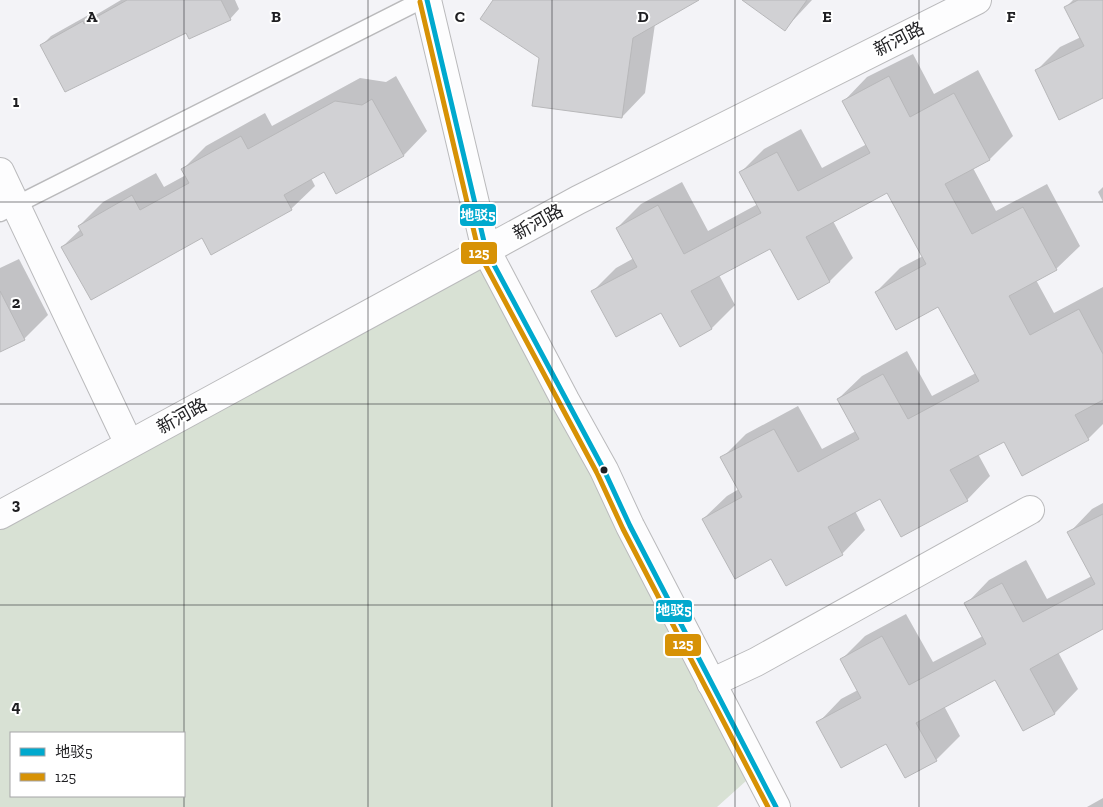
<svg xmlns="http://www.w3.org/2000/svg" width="1103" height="807" font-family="'Zilla Slab','Noto Sans SC',serif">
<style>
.green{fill:#d8e1d4;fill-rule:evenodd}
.shadow{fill:#0003}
.building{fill:#d1d1d4;stroke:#b8b8ba}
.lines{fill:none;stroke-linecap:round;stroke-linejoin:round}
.service-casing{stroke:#bababc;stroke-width:19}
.minor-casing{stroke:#bababc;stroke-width:30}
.tertiary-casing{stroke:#bababc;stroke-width:30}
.service{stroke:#fdfdfe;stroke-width:16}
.minor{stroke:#fdfdfe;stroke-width:28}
.tertiary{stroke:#fdfdfe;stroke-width:28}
.bus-1-casing{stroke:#fff;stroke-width:9}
.bus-2-casing{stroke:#fff;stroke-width:9}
.bus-1{stroke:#00a9ce;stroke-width:5}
.bus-2{stroke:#d79205;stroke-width:5}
.grid{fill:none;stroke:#1f1f22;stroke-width:1;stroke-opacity:0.55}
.bus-dot{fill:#1f1f22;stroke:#fff;stroke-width:2}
.labels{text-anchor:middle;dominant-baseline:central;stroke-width:4;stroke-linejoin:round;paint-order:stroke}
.street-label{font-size:18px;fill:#1f1f22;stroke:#fff}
.grid-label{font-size:16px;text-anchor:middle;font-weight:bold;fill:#1f1f22;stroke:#fff;stroke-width:4;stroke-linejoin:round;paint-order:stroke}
.line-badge{stroke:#fff;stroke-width:2}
.badge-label{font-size:14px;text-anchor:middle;font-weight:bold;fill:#fff}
</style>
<rect width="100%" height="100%" fill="#f3f3f7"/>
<path class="green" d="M 483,252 L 746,781 L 717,807 L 0,807 L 0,514 ZM 11,733 L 184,733 L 184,796 L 11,796 Z"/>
<g class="shadow">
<polygon points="121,0 235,0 239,9 230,19 186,32 42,45 51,36 92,13 94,16"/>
<polygon points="495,0 697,0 655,24 645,93 622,117 540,58"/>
<polygon points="745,0 812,0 785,29"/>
<polygon points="1073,0 1103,0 1103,97 1036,71 1060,47 1081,37 1066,7"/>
<polygon points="913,54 934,94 978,70 1013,136 990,159 973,168 996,211 1047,184 1080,246 1056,269 1036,280 1054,313 1103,287 1103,424 1088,439 1004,440 978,454 990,476 967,500 880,498 855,511 865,530 842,554 772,557 703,519 727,496 739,489 722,458 746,434 798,406 822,449 856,431 838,399 862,376 907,351 932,396 976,373 938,305 876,292 900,268 923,256 887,192 833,221 853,258 830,281 799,298 771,247 719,275 735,305 712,328 680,345 662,311 593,291 616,268 634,258 617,228 641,204 682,182 708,231 758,204 741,172 764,149 801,129 822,168 867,144 844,101 867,77"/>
<polygon points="396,76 427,131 404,155 336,192 324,171 311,178 315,186 291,209 62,247 81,229 79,226 103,202 156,173 164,187 186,175 183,169 206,146 265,113 272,126 360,78 386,82"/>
<polygon points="1103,187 1103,202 1098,192"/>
<polygon points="19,259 48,315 24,339 0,351 0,268"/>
<polygon points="1103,503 1103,628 1058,652 1078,689 1055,713 1024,729 996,678 944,706 960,736 936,760 818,723 841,699 858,690 842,659 865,636 906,614 933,662 983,636 966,604 989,580 1026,560 1047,599 1092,576 1069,533 1092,509"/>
<polygon points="1103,798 1103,807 1087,807"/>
</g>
<g class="building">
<polygon points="127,0 221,0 231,20 189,39 186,33 65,92 40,45 83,21 84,24"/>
<polygon points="493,0 699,0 633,38 622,118 532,106 539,58 480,19"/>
<polygon points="742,0 807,0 785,31"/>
<polygon points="1078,0 1103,0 1103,98 1059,120 1035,70 1084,46 1064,7"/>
<polygon points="889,76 910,117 954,93 990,160 945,184 972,234 1023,207 1057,270 1009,296 1030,335 1079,309 1103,354 1103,400 1075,415 1089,440 1022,476 1004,442 950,470 968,501 901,537 880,499 828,527 843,555 786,586 771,559 735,579 702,519 742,497 720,457 774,429 798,472 859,439 837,399 883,374 908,419 979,381 938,307 896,330 875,292 926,264 887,193 806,237 830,282 798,300 770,249 691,291 712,329 680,347 661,313 616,337 591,291 637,267 616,228 658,205 684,254 761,213 739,172 777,152 798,191 870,153 842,101"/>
<polygon points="372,99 404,156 336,194 324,172 284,195 292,210 211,255 202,238 91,300 61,247 83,235 78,226 132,195 140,210 189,183 181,169 241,136 248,149 335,101 362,105"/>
<polygon points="0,291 25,340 0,352"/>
<polygon points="1103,514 1103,629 1030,669 1055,714 1023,731 995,680 916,723 937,761 905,778 886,744 841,768 816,722 861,698 840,659 882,636 909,685 986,644 964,603 1002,583 1023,622 1095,584 1067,532"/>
</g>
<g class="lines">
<defs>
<polyline id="service" points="0,213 422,0"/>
<g id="minor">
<polyline points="0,172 129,444"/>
<polyline points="0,515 578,200 977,0"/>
<polyline points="711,683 756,662 1030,510"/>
</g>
<polyline id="tertiary" points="427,0 486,250 565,400 604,470 630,526 776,807"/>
</defs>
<use href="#service" class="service-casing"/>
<use href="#minor" class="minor-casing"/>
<use href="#tertiary" class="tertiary-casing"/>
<use href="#service" class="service"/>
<use href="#minor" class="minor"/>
<use href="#tertiary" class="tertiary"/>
<defs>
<polyline id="bus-1" points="427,0 486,250 604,470 630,526 776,807"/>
<polyline id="bus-2" points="420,2 479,253 597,473 623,529 768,807"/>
</defs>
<use href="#bus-1" class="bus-1-casing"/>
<use href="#bus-2" class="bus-2-casing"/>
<use href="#bus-1" class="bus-1"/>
<use href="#bus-2" class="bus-2"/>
</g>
<path class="grid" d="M 184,0 L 184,807M 368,0 L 368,807M 552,0 L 552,807M 735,0 L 735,807M 919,0 L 919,807M 0,202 L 1103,202M 0,404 L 1103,404M 0,605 L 1103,605"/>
<circle class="bus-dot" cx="604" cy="470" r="4.5"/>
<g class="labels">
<g class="street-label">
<text transform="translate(899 39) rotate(-27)">新河路</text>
<text transform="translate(538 222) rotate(-29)">新河路</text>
<text transform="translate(182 416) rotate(-29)">新河路</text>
</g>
</g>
<g class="grid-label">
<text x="92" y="22">A</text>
<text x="276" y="22">B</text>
<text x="460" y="22">C</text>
<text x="643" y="22">D</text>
<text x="827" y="22">E</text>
<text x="1011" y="22">F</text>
<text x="16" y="107">1</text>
<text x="16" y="308">2</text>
<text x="16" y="510">3</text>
<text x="16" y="712">4</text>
</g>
<g class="line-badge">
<rect x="459" y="203" width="38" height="24" rx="5" fill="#00a9ce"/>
<rect x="460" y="241" width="38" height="24" rx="5" fill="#d79205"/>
<rect x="655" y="599" width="38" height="24" rx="5" fill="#00a9ce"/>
<rect x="664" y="633" width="38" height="24" rx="5" fill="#d79205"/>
</g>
<g class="badge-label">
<text x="478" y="220">地驳5</text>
<text x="479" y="258">125</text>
<text x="674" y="615">地驳5</text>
<text x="683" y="649">125</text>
</g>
<rect x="10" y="732" width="175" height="65" fill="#ffffff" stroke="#a5a5a7"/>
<rect x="20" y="748" width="25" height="8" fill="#00a9ce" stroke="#a5a5a7"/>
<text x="55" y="757" font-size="15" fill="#1f1f22">地驳5</text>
<rect x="20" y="773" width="25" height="8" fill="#d79205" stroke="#a5a5a7"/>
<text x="55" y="782" font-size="15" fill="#1f1f22">125</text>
</svg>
